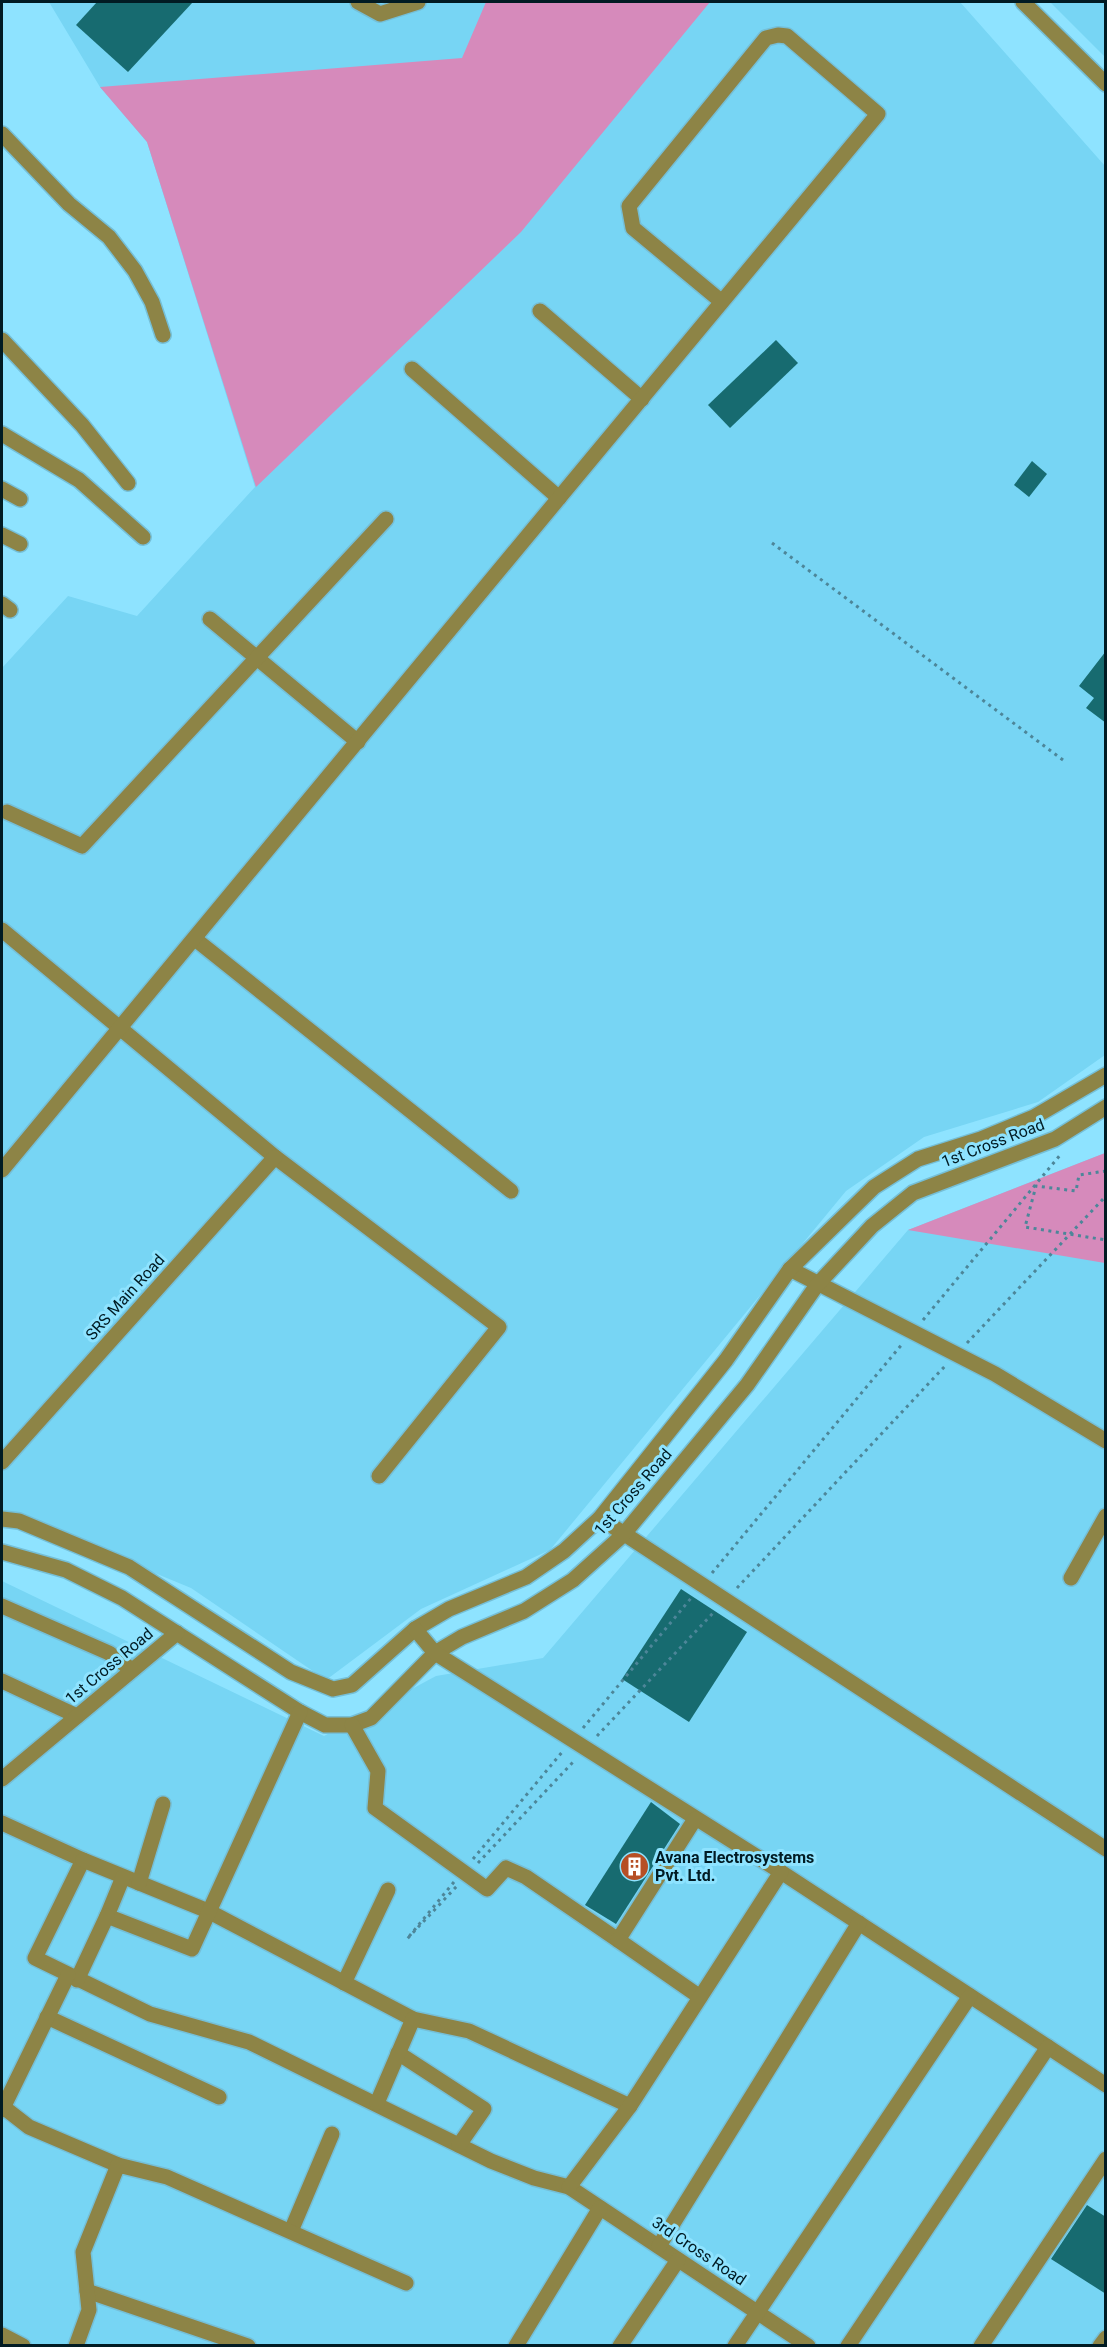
<svg xmlns="http://www.w3.org/2000/svg" width="1107" height="2347" font-family="Roboto,sans-serif">
<style>
.built{fill:#77d5f4}
.green{fill:#d68abb}
.building{fill:#176b70}
.lines{fill:none;stroke-linecap:round;stroke-linejoin:round}
.minor-casing{stroke:#75bfd7;stroke-width:18}
.path{stroke:#4d8699;stroke-width:3;stroke-dasharray:3 4.5;stroke-linecap:butt}
.minor{stroke:#8d8446;stroke-width:15}
.labels{text-anchor:middle;dominant-baseline:central;stroke-width:6;stroke-linejoin:round;paint-order:stroke}
.street-label{font-size:16px;fill:#011b23;stroke:#8ee3ff}
.poi-label{font-size:16px;font-weight:bold;fill:#011b23;stroke:#8ee3ff;text-anchor:start}
</style>
<rect width="100%" height="100%" fill="#8ee3ff"/>
<g class="built">
<polygon points="49,2 960,2 1105,166 1105,1055 1038,1102 924,1137 846,1191 550,1550 421,1609 326,1680 191,1588 2,1510 2,668 68,596 137,616 255,487 147,142 100,87"/>
<polygon points="1050,2 1105,2 1105,57"/>
<polygon points="1105,1153 1105,2345 2,2345 2,1581 324,1736 436,1676 543,1658 908,1230"/>
</g>
<g class="green">
<polygon points="486,2 710,2 521,232 256,487 147,142 100,87 462,58"/>
<polygon points="1105,1153 1105,1263 908,1230"/>
</g>
<g class="building">
<polygon points="97,2 193,2 128,72 76,25"/>
<polygon points="776,340 798,363 730,428 708,405"/>
<polygon points="1032,461 1047,474 1029,497 1014,485"/>
<polygon points="1106,651 1106,723 1086,708 1094,698 1079,686"/>
<polygon points="681,1589 747,1632 689,1722 622,1679"/>
<polygon points="651,1802 680,1824 616,1924 585,1905"/>
<polygon points="1087,2205 1106,2217 1106,2294 1051,2259"/>
</g>
<g class="lines">
<defs>
<g id="minor">
<polyline points="358,2 380,14 418,2"/>
<polyline points="1023,2 1106,84"/>
<polyline points="2,134 69,204 109,237 135,271 152,302 163,335"/>
<polyline points="540,311 642,399"/>
<polyline points="2,340 82,425 128,483"/>
<polyline points="412,369 559,498"/>
<polyline points="2,434 79,480 143,537"/>
<polyline points="2,489 20,499"/>
<polyline points="2,535 20,544"/>
<polyline points="2,604 10,610"/>
<polyline points="210,619 358,742"/>
<polyline points="7,812 82,846 386,519"/>
<polyline points="2,930 275,1157 499,1327 379,1476"/>
<polyline points="195,939 511,1191"/>
<polyline points="2,1170 559,498 878,114 787,36 778,35 766,38 629,206 633,228 722,302"/>
<polyline points="790,1269 995,1374 1106,1441"/>
<polyline points="2,1462 275,1157"/>
<polyline points="600,1518 1106,1849"/>
<polyline points="2,1519 19,1521 129,1567 291,1672 333,1689 352,1685 415,1629 449,1609 526,1577 564,1551 600,1518 726,1360 790,1269 874,1187 918,1159 981,1139 1034,1117 1106,1075"/>
<polyline points="2,1552 66,1570 122,1598 300,1712 325,1725 352,1725 371,1718 435,1653 462,1637 524,1611 573,1580 623,1535 747,1385 817,1285 872,1226 913,1193 1055,1139 1106,1107"/>
<polyline points="1071,1578 1106,1516"/>
<polyline points="2,1606 109,1653 132,1670"/>
<polyline points="415,1629 435,1653 781,1872 1106,2085"/>
<polyline points="2,1681 77,1716"/>
<polyline points="352,1725 378,1771 375,1808 487,1889 506,1868 526,1877 618,1940 695,1819"/>
<polyline points="2,1779 177,1633"/>
<polyline points="2,1823 83,1860 35,1958 150,2014 249,2042 491,2161 534,2178 569,2187 808,2346"/>
<polyline points="83,1860 208,1911 413,2019 469,2031 630,2106"/>
<polyline points="123,1877 107,1916 192,1949 300,1712"/>
<polyline points="139,1883 163,1804"/>
<polyline points="618,1940 700,1997"/>
<polyline points="77,1980 107,1916"/>
<polyline points="344,1983 388,1890"/>
<polyline points="47,2017 219,2097"/>
<polyline points="398,2053 484,2109 459,2145"/>
<polyline points="377,2103 413,2019"/>
<polyline points="2,2106 29,2127 118,2165"/>
<polyline points="2,2110 68,1975"/>
<polyline points="569,2187 630,2106 781,1872"/>
<polyline points="291,2231 332,2134"/>
<polyline points="659,2246 859,1923"/>
<polyline points="87,2291 248,2346"/>
<polyline points="2,2335 23,2346"/>
<polyline points="76,2346 89,2310 83,2252 118,2165 167,2177 406,2283"/>
<polyline points="516,2346 600,2208"/>
<polyline points="620,2346 678,2260"/>
<polyline points="735,2346 970,1996"/>
<polyline points="848,2346 1048,2047"/>
<polyline points="981,2346 1106,2159"/>
<polyline points="1100,2346 1106,2338"/>
</g>
</defs>
<use href="#minor" class="minor-casing"/>
<g class="path">
<polyline points="772,543 1063,760"/>
<polyline points="1106,1171 1079,1175 1076,1191 1036,1186 1025,1227 1106,1240"/>
<polyline points="923,1320 1061,1154"/>
<polyline points="967,1343 1106,1196"/>
<polyline points="712,1573 903,1343"/>
<polyline points="737,1588 946,1365"/>
<polyline points="583,1728 692,1597"/>
<polyline points="597,1736 714,1612"/>
<polyline points="473,1859 563,1751"/>
<polyline points="478,1863 574,1761"/>
<polyline points="454,1882 407,1939 457,1886"/>
</g>
<use href="#minor" class="minor"/>
</g>
<defs>
<symbol id="building-disc" viewBox="-11 -11 22 22"><circle r="9.5" fill="#b64f25" stroke="#8ee3ff"/><path d="M-4-6H4V6H1V3H-1V6H-4ZM-2.5-4.3h1.7v1.8h-1.7ZM.8-4.3h1.7v1.8H.8ZM-2.5-1h1.7V.8h-1.7ZM.8-1h1.7V.8H.8Z" fill="#fff"/></symbol>
</defs>
<g fill-rule="evenodd">
<use href="#building-disc" x="618" y="1850" width="33" height="33"/>
</g>
<g class="labels">
<g class="street-label">
<text transform="translate(993 1143) rotate(-21)">1st Cross Road</text>
<text transform="translate(125 1297) rotate(-48)">SRS Main Road</text>
<text transform="translate(633 1492) rotate(-49)">1st Cross Road</text>
<text transform="translate(109 1666) rotate(-40)">1st Cross Road</text>
<text transform="translate(699 2251) rotate(34)">3rd Cross Road</text>
</g>
<g class="poi-label">
<text x="655" y="1857">Avana Electrosystems<tspan x="655" dy="18">Pvt. Ltd.</tspan></text>
</g>
</g>
<rect width="1107" height="2347" fill="none" stroke="#011b23" stroke-width="6"/>
</svg>
